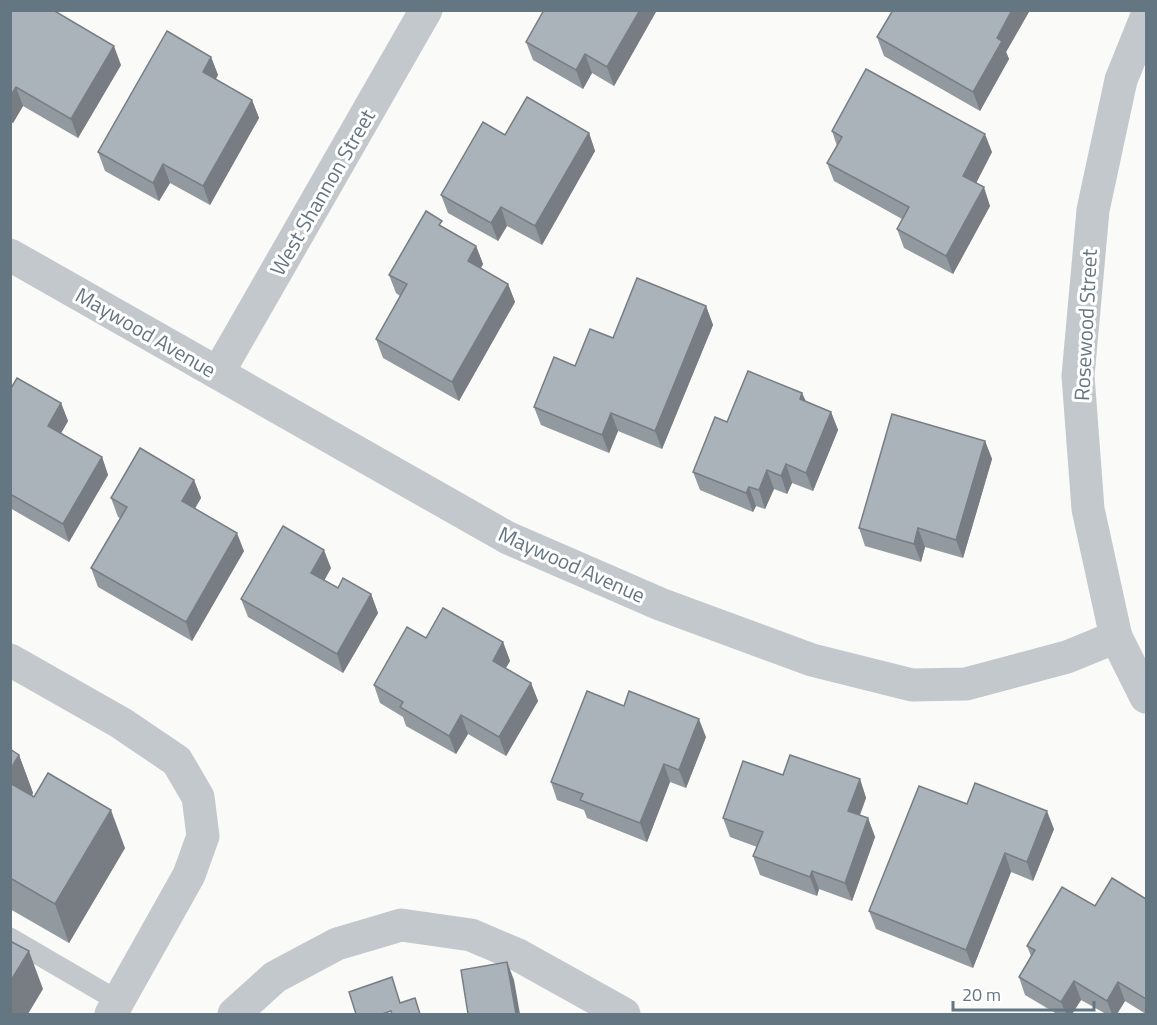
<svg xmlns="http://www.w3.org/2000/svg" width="1157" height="1025" font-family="'Titillium Web',sans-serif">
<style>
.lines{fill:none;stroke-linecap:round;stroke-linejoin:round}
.service{stroke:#c3c8cc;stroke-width:21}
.minor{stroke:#c3c8cc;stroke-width:33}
.wall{fill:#929a9f}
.shaded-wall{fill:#777d82}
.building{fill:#aab3b9;stroke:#777d82;stroke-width:1.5}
.labels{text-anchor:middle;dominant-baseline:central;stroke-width:6;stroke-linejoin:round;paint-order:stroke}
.street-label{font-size:21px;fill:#657683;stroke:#fff}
</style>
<rect width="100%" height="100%" fill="#fafaf8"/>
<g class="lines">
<polyline class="service" points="10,938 118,1001"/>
<g class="minor">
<polyline points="10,255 508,538 660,604 812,660 912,685 966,684 1067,657 1116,637 1146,697"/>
<polyline points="218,373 426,10"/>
<polyline points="1116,637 1088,509 1078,376 1093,210 1121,80 1146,18"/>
<polyline points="10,660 121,723 177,761 198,797 203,836 189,875 111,1014"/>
<polyline points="234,1014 275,977 337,944 401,925 471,935 518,955 624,1014"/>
</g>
</g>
<g class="wall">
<polygon points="10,10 121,65 78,138 23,106 13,123 10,122"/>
<polygon points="657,10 614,86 592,73 583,89 533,60 526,42"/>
<polygon points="893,10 1030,10 1006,52 1009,59 980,111 884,56 877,37"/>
<polygon points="211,57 218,75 215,79 252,100 259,118 210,205 170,183 159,201 105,171 98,152"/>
<polygon points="832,131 992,152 976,183 990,206 953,274 904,248 897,229 902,219 834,181 827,163 837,146"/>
<polygon points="589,133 595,151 542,245 507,226 498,241 448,213 441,195 505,135"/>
<polygon points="445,228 476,246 483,264 481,268 508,284 515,302 459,401 383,358 376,339 400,296 396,293 389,275"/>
<polygon points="706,306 713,325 662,449 618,431 609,453 541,425 534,407 613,338"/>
<polygon points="10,390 61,403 68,421 61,433 102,457 108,475 69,542 10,508"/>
<polygon points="802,393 806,401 831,412 838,430 813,491 792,483 787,494 774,489 765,509 756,506 753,512 700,490 693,472 727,422"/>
<polygon points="985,441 992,459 963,558 925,547 921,562 865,546 859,528"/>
<polygon points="194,480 201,498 195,508 244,551 192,641 98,587 91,568 120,518 118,517 111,498"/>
<polygon points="331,568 324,581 338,588 371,594 378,613 343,673 248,617 241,599"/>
<polygon points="426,638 503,642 510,661 506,668 531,683 538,701 506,756 468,734 456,754 406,726 403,717 380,703 374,685"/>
<polygon points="706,737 686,788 670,782 647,842 587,818 584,810 557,800 551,782"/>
<polygon points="19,755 33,793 32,796 125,848 69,943 10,909 10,770"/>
<polygon points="783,775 860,779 866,798 860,815 868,818 875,837 852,901 819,889 817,896 760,875 753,856 757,847 730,837 723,818"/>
<polygon points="967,804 1054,829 1033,881 1011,872 973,968 876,929 869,911"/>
<polygon points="1146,899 1146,1014 1125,1001 1117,1014 1106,1014 1081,1000 1072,1014 1057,1014 1025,995 1019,977 1031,956 1027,946 1095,906"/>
</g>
<g class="shaded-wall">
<polygon points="640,10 657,10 614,86 607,67"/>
<polygon points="1012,10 1030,10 1006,52 1009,59 980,111 973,92 997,38"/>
<polygon points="114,46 121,65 78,138 71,119"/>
<polygon points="585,54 592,73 583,89 576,70"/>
<polygon points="211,57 218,75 210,91 203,72"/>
<polygon points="16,87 23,106 13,123 10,117 10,97"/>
<polygon points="252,100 259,118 210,205 203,186"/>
<polygon points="589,133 595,151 542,245 535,226"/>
<polygon points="985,134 992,152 970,195 963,176"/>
<polygon points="163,164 170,183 159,201 153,183"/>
<polygon points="984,187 990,206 953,274 946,256"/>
<polygon points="501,207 507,226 498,241 491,223"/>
<polygon points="476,246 483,264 475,279 468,261"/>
<polygon points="508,284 515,302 459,401 452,382"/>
<polygon points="706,306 713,325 662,449 655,431"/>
<polygon points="802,393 809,411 800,399"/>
<polygon points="61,403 68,421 55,444 48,426"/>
<polygon points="831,412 838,430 813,491 806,473"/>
<polygon points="611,413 618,431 609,453 602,435"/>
<polygon points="985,441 992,459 963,558 956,540"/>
<polygon points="102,457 108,475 69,542 63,524"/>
<polygon points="786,464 792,483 787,494 781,476"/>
<polygon points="767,470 774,489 765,509 759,490"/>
<polygon points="194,480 201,498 189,519 182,501"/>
<polygon points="749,487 756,506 753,512 746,493"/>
<polygon points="918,528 925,547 921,562 914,544"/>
<polygon points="237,533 244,551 192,641 186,622"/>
<polygon points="324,550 331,568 318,591 311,573"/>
<polygon points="371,594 378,613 343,673 337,654"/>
<polygon points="503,642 510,661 499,679 493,661"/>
<polygon points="531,683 538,701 506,756 499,737"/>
<polygon points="461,715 468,734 456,754 449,736"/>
<polygon points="699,719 706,737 686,788 679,770"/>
<polygon points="19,755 33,793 19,819 10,796 10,770"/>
<polygon points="664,764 670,782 647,842 640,823"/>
<polygon points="860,779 866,798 854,830 848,811"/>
<polygon points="111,810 125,848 69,943 55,904"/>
<polygon points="1047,811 1054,829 1033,881 1027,862"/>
<polygon points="868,818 875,837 852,901 845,883"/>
<polygon points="1005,853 1011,872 973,968 966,950"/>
<polygon points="812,871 819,889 817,896 810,877"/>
<polygon points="29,951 43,989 28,1014 10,1014 10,982"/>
<polygon points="507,962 514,980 520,1014 516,1014"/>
<polygon points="1074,981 1081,1000 1072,1014 1066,1014 1061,1002"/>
<polygon points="1118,982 1125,1001 1117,1014 1112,1014 1107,1001"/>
</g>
<g class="building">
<polygon points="10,10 53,10 114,46 71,119 16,87 10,97"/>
<polygon points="544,10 640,10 607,67 585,54 576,70 526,42"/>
<polygon points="893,10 1012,10 997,38 1002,41 973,92 877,37"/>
<polygon points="167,31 211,57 203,72 252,100 203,186 163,164 153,183 98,152"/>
<polygon points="866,69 985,134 963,176 984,187 946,256 897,229 909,207 827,163 842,137 832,131"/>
<polygon points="527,97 589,133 535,226 501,207 491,223 441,195 483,122 505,135"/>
<polygon points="426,211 442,221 439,225 476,246 468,261 508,284 452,382 376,339 407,284 389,275"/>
<polygon points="637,278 706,306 655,431 611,413 602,435 534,407 554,357 575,366 590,329 613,338"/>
<polygon points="748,371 802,393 800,399 831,412 806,473 786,464 781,476 767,470 759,490 749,487 746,493 693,472 715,417 727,422"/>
<polygon points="17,378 61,403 48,426 102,457 63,524 10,494 10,390"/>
<polygon points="892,414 985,441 956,540 918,528 914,544 859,528"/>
<polygon points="140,448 194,480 182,501 237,533 186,622 91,568 127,507 111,498"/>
<polygon points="283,526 324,550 311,573 338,588 343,578 371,594 337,654 241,599"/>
<polygon points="443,608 503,642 493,661 531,683 499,737 461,715 449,736 400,707 403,702 374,685 407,627 426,638"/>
<polygon points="587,691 624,706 629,691 699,719 679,770 664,764 640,823 580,800 583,794 551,782"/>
<polygon points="10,749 19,755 10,770"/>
<polygon points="790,755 860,779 848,811 868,818 845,883 812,871 810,877 753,856 763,832 723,818 743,761 783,775"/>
<polygon points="48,773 111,810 55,904 10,878 10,783 34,797"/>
<polygon points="975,783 1047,811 1027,862 1005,853 966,950 869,911 919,786 967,804"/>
<polygon points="1112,878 1146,899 1146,999 1118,982 1107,1001 1074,981 1061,1002 1019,977 1035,950 1027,946 1062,887 1095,906"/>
<polygon points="10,941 29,951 10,982"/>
<polygon points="507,962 516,1014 468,1014 461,970"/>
<polygon points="392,977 400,1003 415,998 420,1014 392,1014 391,1011 382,1014 356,1014 349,992"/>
</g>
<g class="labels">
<g class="street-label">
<text transform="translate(322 192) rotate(-60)">West Shannon Street</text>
<text transform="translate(1085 325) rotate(-87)">Rosewood Street</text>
<text transform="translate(146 332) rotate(30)">Maywood Avenue</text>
<text transform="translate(572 564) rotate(24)">Maywood Avenue</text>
</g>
</g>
<rect width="1157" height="1025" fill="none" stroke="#657683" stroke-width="24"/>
<path d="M953 1001v9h141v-9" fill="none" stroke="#657683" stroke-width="3"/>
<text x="962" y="1001" font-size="18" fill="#657683" stroke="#ffffff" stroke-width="4.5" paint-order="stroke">20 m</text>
</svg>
